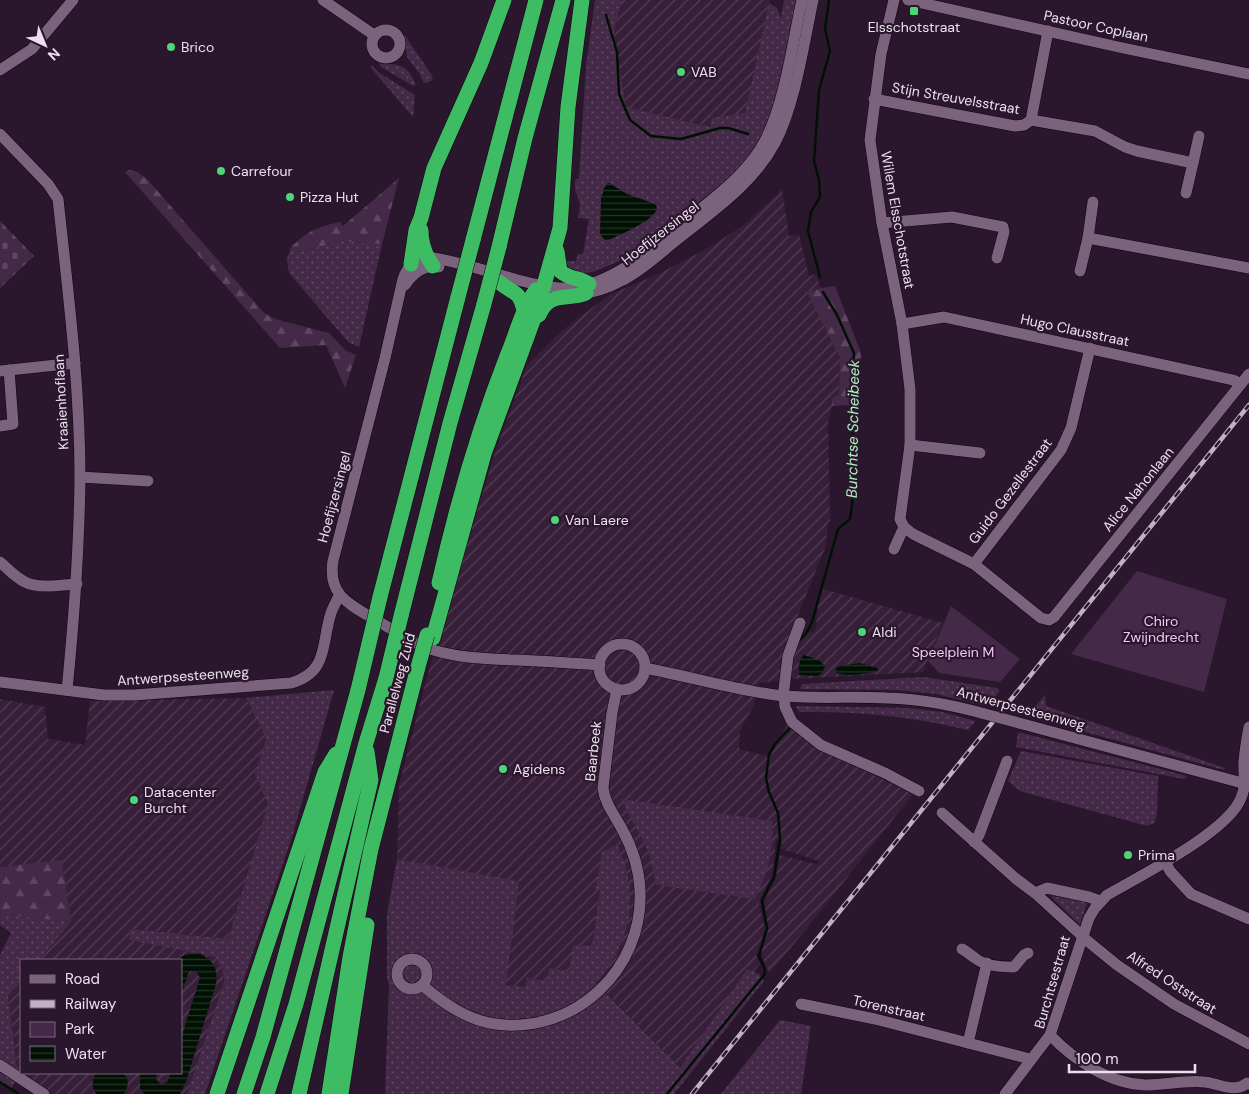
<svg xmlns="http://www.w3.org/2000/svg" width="1249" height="1094" font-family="'DM Sans',sans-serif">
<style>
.industrial{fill:url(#industrial-furrows)}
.grass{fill:url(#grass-dots);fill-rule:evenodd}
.forest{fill:url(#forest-firs)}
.cemetery{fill:url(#cemetery-stones)}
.park{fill:#452948}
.water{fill:url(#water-rules)}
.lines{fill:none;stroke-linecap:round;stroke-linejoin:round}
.stream{stroke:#001103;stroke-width:2.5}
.minor-casing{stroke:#120315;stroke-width:12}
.highway-casing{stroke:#120315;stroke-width:16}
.minor{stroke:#7b637d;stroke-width:11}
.highway{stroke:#3dbc64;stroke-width:15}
.rail-casing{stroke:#c0b2c2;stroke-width:4.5}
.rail{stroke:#2b172d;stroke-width:2.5;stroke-dasharray:8;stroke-linecap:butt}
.minor-bridge-casing{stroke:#120315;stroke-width:12;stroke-linecap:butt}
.highway-bridge-casing{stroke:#120315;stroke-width:16;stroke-linecap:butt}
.minor-bridge{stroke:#7b637d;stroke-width:11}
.highway-bridge{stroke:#3dbc64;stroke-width:15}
.poi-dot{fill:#4ed676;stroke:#2b172d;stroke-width:2}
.labels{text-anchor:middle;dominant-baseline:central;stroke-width:4.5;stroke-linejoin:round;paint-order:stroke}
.street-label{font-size:14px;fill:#ede0ee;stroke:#2b172d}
.poi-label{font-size:14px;fill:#ede0ee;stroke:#2b172d;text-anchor:start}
.park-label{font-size:14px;fill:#f4c6f8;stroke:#2b172d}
.water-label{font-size:15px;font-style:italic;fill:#adf3ba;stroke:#2b172d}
</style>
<defs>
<pattern id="industrial-furrows" width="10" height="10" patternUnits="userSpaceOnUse" patternTransform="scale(1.25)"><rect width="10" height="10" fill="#371e39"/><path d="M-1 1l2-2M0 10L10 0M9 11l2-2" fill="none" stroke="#543e56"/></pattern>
<pattern id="grass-dots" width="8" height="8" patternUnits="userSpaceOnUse" patternTransform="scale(1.25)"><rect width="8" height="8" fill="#452948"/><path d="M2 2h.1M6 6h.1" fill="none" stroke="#604863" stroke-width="1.8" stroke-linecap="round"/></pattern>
<pattern id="forest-firs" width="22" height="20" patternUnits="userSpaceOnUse" patternTransform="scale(1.25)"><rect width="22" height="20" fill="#452948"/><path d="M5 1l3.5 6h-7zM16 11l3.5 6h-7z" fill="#604863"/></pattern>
<pattern id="cemetery-stones" width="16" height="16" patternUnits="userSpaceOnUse" patternTransform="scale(1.25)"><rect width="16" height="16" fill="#452948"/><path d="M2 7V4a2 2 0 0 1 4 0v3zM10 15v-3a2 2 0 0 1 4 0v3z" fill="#604863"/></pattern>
<pattern id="water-rules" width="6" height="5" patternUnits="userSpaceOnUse" patternTransform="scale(1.25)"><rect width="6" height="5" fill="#001103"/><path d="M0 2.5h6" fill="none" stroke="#263328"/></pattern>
</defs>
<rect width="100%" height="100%" fill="#2b172d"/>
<g class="industrial">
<polygon points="622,0 770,0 745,114 712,118 710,127 626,107 614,39 615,26"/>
<polygon points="782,189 789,236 799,234 809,276 816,274 821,289 807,292 840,358 839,394 832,398 832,406 828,422 830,522 828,522 826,546 784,650 804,638 810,632 814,633 817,622 816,622 818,611 817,605 823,589 943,623 923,672 791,679 759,683 754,705 740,730 739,749 770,757 788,723 836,757 913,794 805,931 769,973 761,953 768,930 764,902 776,878 780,855 815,864 818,864 819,861 781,849 782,841 776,839 772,875 759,903 765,930 756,955 760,964 753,973 747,969 680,1068 596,982 617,845 602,853 595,888 600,889 592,946 569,971 547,981 526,987 506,985 397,859 399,785 428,673 496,449 527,365 559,333 609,295 658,274 710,247 744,225"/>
<polygon points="246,698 266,738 255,774 268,804 228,939 131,929 129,940 215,957 223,971 224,982 187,1094 44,1094 18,1077 8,996 21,981 21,1073 181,1073 181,960 39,960 71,922 62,861 0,867 0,699 45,707 48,739 85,745 90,701"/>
</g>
<g class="grass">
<path d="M 595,0 L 622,0 L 615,26 L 614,39 L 626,107 L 710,127 L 712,118 L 745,113 L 769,3 L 777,8 L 781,18 L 784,0 L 797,0 L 778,93 L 761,141 L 734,176 L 700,205 L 672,222 L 621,260 L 596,271 L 587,273 L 580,273 L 569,268 L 566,261 L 576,261 L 578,254 L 583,254 L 589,219 L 578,218 L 580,204 L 575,189 L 575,180 L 579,178 L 586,66 ZM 609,183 L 627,194 L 655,204 L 656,212 C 636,229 626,230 600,234 L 606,185 Z"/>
<polygon points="404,34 431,74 433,78 430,82 424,83 419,73 407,57"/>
<path d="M 379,63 C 399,65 407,63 416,85 L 413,86 L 381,67 Z"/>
<polygon points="372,65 378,72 415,95 413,117 370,67"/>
<polygon points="341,241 382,244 359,347 348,342 289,273 287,259 291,247 299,252"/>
<polygon points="924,677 997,688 1000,691 987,706 936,694 898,690 800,689 802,684"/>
<polygon points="334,690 292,837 205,1094 187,1094 224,982 223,971 215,957 129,940 131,929 228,939 268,804 255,774 266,738 246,698"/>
<polygon points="1045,695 1046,706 1225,768 1224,770 1027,716"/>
<path d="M 796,706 L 908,708 L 942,712 L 975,721 L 968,730 C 912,716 856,711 799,712 Z"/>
<polygon points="1018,732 1187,776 1184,779 1016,747"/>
<polygon points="1021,751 1158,776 1157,815 1154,823 1147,826 1020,791 1008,781"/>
<path d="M 621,799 L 772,821 C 774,851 768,872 755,899 L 656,885 L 649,852 Z"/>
<path d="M 617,845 C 637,885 634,930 608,967 C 604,973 601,978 596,983 L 680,1068 L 747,969 L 759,974 L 764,981 L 674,1094 L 385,1094 L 389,986 L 387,977 L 387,914 L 397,859 L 519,881 L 506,985 L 525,987 L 527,978 L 547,981 L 549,968 L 569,971 L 573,945 L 592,946 L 600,890 L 595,889 L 602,852 Z"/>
<polygon points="1052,896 1087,903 1080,925 1052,898"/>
<polygon points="0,914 71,922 39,960 21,960 21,981 8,996 18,1077 11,1089 0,1082 0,955 11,933 0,925"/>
<polygon points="780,1020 811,1026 801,1094 721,1094"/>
</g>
<g class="forest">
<polygon points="130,170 137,172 147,179 264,313 275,319 329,333 345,350 356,355 345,388 326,345 280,348 125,172"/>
<path d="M 399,178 L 382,244 L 341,241 L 299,252 L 291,247 C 308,231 317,227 340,222 L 343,226 Z"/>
<polygon points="835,286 861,353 858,405 854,405 853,403 850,405 832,406 832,398 839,394 840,358 807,292 820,289 820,288"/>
<polygon points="62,860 71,922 0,914 0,867"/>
</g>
<polygon class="cemetery" points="0,221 34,256 0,288"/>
<g class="park">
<polygon points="1137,571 1227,599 1204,692 1071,654"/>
<polygon points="951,606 1020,659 1000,682 939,673 928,661"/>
</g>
<g class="water">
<path d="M 609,183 L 627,194 L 655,204 L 657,208 C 654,221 623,233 611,239 L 605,240 L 600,234 L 601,199 L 604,188 Z"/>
<path d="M 804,655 L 819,660 L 825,666 L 822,673 L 818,676 L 799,675 C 799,667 798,661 804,655 Z"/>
<path d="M 860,663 L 877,668 L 879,670 C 869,674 847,677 836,673 L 836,668 L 840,666 Z"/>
<path d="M 199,953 C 213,961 218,967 216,984 L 186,1082 L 180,1094 L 144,1094 L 140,1088 L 140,1073 L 157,1073 L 156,1079 L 161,1085 L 167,1082 L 171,1073 L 181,1073 L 181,1038 L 200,978 L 196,971 L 190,971 L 188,974 L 181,995 L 181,960 L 176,960 L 185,955 Z"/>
<path d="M 96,1073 L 124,1073 C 129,1080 129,1086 124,1094 L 96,1094 C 91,1086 92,1080 96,1073 Z"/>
</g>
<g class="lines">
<g class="stream">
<polyline points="606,15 617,52 619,94 630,120 651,136 681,139 720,128 728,128 748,134"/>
<polyline points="820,277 808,231 811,212 820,197 819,180 814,161 819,90 830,51 825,29 829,0"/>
<polyline points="799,641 807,632 812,622 838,529 850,519 855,484 851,394 854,353 837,315 823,292"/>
<polyline points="0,1082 19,1094"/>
<polyline points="667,1094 764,975 765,970 759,956 767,928 762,900 774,877 780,839 778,813 769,792 766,778 769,754 775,744 790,728"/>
</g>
<defs>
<g id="minor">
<polyline points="323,0 374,35"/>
<polyline points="894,0 881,54 870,140 882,223 902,324 910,389 910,445 900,519 904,527 894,549"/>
<polyline points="908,0 1123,48 1249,74"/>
<circle cx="386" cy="44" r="14"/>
<polyline points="0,70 32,49 73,0"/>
<polyline points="874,99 1015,126 1024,125 1031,120 1048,31"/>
<polyline points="1031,120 1095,131 1125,147 1137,151 1193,163 1186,193"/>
<path d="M 0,134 L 48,184 L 58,199 C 68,292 80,385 80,479 C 79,550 74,620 67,690"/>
<polyline points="1193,163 1199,136"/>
<polyline points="882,223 952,217 1003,227 1004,232 997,258"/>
<polyline points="1088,238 1093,202"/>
<polyline points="1080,271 1088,238 1249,268"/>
<path d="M 405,285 C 413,273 424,264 439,267"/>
<path d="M 579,294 C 594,293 610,287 623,280 C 643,270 660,253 678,239 C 713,211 753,184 775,143 C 795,105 804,43 813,0"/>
<polyline points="902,324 944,317 1233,380 1241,384"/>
<polyline points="0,371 75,363"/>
<polyline points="0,426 13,424 9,370"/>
<polyline points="910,445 980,453"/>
<polyline points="80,477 148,481"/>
<polyline points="904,527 913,534 974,564 1041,618 1049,620 1054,617 1249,374"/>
<path d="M 0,562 C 8,569 15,577 25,582 C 39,589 61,585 77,584"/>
<polyline points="974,564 1061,450 1071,428 1090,348"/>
<circle cx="622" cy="667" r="23"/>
<path d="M 600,665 C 572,663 544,661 516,660 C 485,659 451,658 422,646 C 404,638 387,626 369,616 C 345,602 328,592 333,561 L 385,358 L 403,279 C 408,265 414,261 427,257 C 461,261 496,275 530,283 C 543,286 557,289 571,288 C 614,284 655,246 687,220 C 716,196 749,173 766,139 C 786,97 792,45 802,0"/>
<path d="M 645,668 C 692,677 737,691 784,696 C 819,699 853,696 887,698 C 921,699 953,705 985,714"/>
<path d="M 0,682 L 104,695 L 134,695 L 291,683 C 329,672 321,644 331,613 C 333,607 337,601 339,595"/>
<polyline points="784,689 788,656 800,623"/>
<polyline points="784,696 785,707 792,722 821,745 885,773 919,791"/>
<polyline points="1019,723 1246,784"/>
<polyline points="942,813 1015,878 1035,893 1090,943 1117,965 1174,1004 1249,1044"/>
<polyline points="974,842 979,835 1007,761"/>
<polyline points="1165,861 1170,871 1191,894 1249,919"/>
<polyline points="1035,893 1047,888 1089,897 1100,901"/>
<path d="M 962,949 C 968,952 970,955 975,958 C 984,966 1002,967 1014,967 L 1024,955 L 1028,953"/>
<circle cx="412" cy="974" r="15"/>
<path d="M 422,985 C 443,1003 467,1020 495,1024 C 575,1035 644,969 640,890 C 639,867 633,849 622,829 C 614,814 605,804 603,788 L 612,713 L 617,689"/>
<polyline points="801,1004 875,1019 1030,1059"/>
<path d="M 1050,1035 C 1074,1060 1109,1084 1146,1085 C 1165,1085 1185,1080 1204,1082 C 1219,1083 1234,1094 1247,1083 L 1249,1084"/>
<polyline points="968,1043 987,963"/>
<polyline points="0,1065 44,1094"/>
<path d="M 1005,1094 L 1050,1035 L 1089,918 L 1095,908 L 1107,895 C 1140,876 1228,832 1241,798 C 1247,784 1243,775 1244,761 C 1245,749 1247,738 1249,727"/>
</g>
<g id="highway">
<path d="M 421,230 C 421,243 425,255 433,266"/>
<polyline points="473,240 536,0"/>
<polyline points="499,247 525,138 563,0"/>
<path d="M 557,251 L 560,271 C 570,280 579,277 589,284"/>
<polyline points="411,264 416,230 421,218 434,168 481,63 504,0"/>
<path d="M 499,282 C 514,295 519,289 524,311"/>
<path d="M 539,315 C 550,290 567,301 586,293"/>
<path d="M 439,583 C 457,503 477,433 507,356 C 516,335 522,309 536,290"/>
<polyline points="380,597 458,297"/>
<polyline points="401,616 450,423 484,304"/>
<polyline points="433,638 484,454 537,310 560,228 568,107 582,0"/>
<polyline points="217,1094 325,772 336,754"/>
<polyline points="244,1094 263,1037 358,690"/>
<polyline points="267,1094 296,1004 366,743 386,678"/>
<polyline points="299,1094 371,780 367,751"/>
<polyline points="329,1094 350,957 371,849 418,667"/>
<polyline points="341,1094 367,925"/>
</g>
</defs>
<use href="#minor" class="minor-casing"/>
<use href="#highway" class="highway-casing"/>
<use href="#minor" class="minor"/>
<use href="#highway" class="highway"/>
<defs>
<polyline id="rail" points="692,1094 1249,405"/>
</defs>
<use href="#rail" class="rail-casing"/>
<use href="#rail" class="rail"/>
<defs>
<polyline id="minor-bridge" points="985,714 1019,723"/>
<g id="highway-bridge">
<polyline points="458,297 473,240"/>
<polyline points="484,304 499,247"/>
<polyline points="418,667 427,635"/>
<polyline points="386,678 401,616"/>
<polyline points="358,690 380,597"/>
</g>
</defs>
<use href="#minor-bridge" class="minor-bridge-casing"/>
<use href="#highway-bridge" class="highway-bridge-casing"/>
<use href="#minor-bridge" class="minor-bridge"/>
<use href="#highway-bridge" class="highway-bridge"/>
</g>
<g class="poi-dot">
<rect x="909" y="6" width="10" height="10" rx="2.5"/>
<circle cx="171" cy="47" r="5"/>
<circle cx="681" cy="72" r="5"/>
<circle cx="221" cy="171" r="5"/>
<circle cx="290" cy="197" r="5"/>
<circle cx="555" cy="520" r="5"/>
<circle cx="862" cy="632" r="5"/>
<circle cx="503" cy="769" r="5"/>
<circle cx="134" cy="800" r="5"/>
<circle cx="1128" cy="855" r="5"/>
</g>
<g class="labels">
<g class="street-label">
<text transform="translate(1096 26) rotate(12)">Pastoor Coplaan</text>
<text transform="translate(956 98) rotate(10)">Stijn Streuvelsstraat</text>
<text transform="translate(898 220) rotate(80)">Willem Elsschotstraat</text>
<text transform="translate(660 233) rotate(-38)">Hoefijzersingel</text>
<text transform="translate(1075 330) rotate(12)">Hugo Clausstraat</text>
<text transform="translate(61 402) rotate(-93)">Kraaienhoflaan</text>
<text transform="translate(1138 489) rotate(-51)">Alice Nahonlaan</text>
<text transform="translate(1010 491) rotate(-53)">Guido Gezellestraat</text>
<text transform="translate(334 497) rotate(-75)">Hoefijzersingel</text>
<text transform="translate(183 676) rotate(-4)">Antwerpsesteenweg</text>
<text transform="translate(397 683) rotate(-75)">Parallelweg Zuid</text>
<text transform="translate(1021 708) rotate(15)">Antwerpsesteenweg</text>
<text transform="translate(593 751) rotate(-84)">Baarbeek</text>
<text transform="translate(1052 982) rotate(-74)">Burchtsestraat</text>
<text transform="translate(1172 982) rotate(33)">Alfred Oststraat</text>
<text transform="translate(889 1008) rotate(13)">Torenstraat</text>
</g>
<g class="poi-label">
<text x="914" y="27" text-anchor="middle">Elsschotstraat</text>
<text x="181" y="47">Brico</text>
<text x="691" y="72">VAB</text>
<text x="231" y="171">Carrefour</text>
<text x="300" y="197">Pizza Hut</text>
<text x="565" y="520">Van Laere</text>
<text x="872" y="632">Aldi</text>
<text x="513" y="769">Agidens</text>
<text x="144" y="792">Datacenter<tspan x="144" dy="16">Burcht</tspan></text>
<text x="1138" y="855">Prima</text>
</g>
<g class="park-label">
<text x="1161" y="621">Chiro<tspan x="1161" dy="16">Zwijndrecht</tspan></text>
<text x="953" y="652">Speelplein M</text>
</g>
<g class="water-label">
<text transform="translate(853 429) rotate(-89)">Burchtse Scheibeek</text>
</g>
</g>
<rect x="20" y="959" width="162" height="115" fill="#2b172d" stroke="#79677a"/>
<rect x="30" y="975" width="25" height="8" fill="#7b637d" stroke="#79677a"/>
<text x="65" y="984" font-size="15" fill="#ede0ee">Road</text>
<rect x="30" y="1000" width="25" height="8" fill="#c0b2c2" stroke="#79677a"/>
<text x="65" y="1009" font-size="15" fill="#ede0ee">Railway</text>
<rect x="30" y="1022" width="25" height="15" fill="#452948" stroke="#79677a"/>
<text x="65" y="1034" font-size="15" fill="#ede0ee">Park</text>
<rect x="30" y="1046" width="25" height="15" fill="url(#water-rules)" stroke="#79677a"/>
<text x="65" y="1059" font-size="15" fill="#ede0ee">Water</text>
<g transform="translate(45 45) rotate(136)" stroke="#2b172d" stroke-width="4" paint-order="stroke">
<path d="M0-4L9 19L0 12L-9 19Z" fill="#ede0ee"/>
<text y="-8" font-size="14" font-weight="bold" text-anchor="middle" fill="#ede0ee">N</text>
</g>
<path d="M1069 1064v8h126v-8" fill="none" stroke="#ede0ee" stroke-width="2.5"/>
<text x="1076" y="1064" font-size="15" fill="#ede0ee" stroke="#2b172d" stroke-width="4" paint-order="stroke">100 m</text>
</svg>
